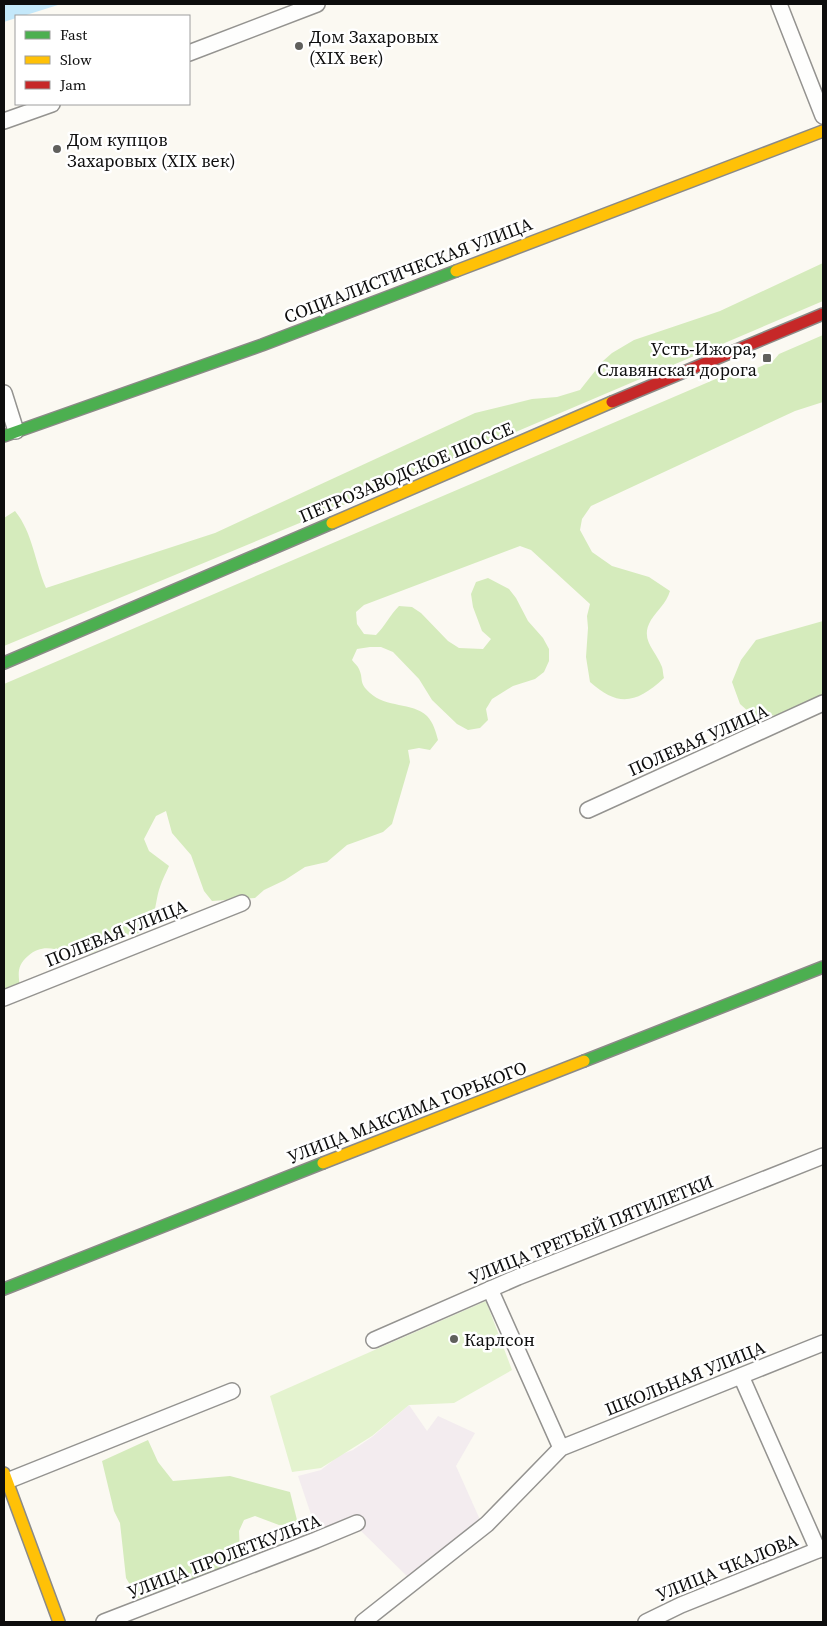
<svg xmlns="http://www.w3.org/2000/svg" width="827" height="1626" font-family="'Source Serif 4',serif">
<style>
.industrial{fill:#f3ecef}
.green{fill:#e4f3cf}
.forest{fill:#d5ebbc}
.water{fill:#c4e8fa}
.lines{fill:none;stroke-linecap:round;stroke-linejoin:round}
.street-casing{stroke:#949390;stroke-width:18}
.fast-casing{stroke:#8b8a87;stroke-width:14}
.slow-casing{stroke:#8b8a87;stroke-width:14}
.jam-casing{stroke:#8b8a87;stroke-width:14}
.street{stroke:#fefefd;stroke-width:15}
.fast{stroke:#4caf50;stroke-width:11}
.slow{stroke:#ffc107;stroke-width:11}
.jam{stroke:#c62828;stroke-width:11}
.poi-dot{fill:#60605d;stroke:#fff;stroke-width:2}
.labels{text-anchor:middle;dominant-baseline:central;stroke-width:5;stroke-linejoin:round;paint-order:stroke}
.poi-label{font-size:18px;fill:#0d0d0d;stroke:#fff;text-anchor:start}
.street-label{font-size:18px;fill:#0d0d0d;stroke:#fff}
</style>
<rect width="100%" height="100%" fill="#fbf9f2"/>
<polygon class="industrial" points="409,1405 427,1431 438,1416 475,1433 456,1466 481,1522 411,1580 358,1528 319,1538 298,1476 321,1470 340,1455 353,1450 372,1437"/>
<polygon class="green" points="486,1301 512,1370 454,1403 409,1405 372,1436 321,1468 292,1472 270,1396"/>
<g class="forest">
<path d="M 823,263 L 823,301 L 403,480 L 4,646 L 4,518 L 15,511 C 33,533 35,563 46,588 L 215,533 L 475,413 L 532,399 L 557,397 L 580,390 L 603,361 L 612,353 L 634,340 L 720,311 Z"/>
<path d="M 823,335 L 823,402 L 795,411 L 591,506 L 582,519 L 580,530 L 592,552 L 612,566 L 649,577 L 670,591 C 666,604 658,609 651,620 C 639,640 656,650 662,667 C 663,670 663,675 664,678 C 636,704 618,707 590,682 L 586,657 L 588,628 L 587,616 L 590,604 L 531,550 L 520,546 L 364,605 L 356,612 L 357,624 L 364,634 L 376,635 C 385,626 390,615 399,606 L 412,607 L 421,613 L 448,641 L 459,648 L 483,649 L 491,639 L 482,631 L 473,607 L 471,594 L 476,582 L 488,578 L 509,589 L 516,598 L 528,621 L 543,638 L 549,649 L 549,661 L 544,672 L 535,679 L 513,686 L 492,699 L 486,709 L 488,720 L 480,728 L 468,730 L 457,724 L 432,700 L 419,679 L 393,652 L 381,647 L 370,647 L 357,649 L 352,660 C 354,663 358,666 359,669 C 364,680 358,682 370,693 C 386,708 412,702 427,716 C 433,722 436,732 438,740 L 430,750 L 419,748 L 408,750 L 410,762 L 392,824 L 383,832 L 347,845 L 327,862 L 305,867 L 285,880 L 264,890 L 255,898 L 212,901 L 204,891 L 191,855 L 172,833 L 166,811 L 156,816 L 144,839 L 149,851 L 169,866 C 166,873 162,880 160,887 C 155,900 156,921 145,930 C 138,936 127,933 119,937 C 108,942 99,953 86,954 C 64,956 47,939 28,956 C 17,965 18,974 20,987 L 4,994 L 4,684 L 732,372 L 743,374 L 773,361 L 779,354 Z"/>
<polygon points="823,621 823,699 785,717 770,715 759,717 749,712 740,704 732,682 741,660 756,640"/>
<polygon points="148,1440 158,1462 173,1481 230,1476 290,1492 298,1524 279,1525 255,1516 244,1520 239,1531 240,1554 237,1564 138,1598 126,1578 120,1523 114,1511 102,1461"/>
</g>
<polygon class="water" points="4,4 61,4 23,16 16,16 16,18 4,22"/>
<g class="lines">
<defs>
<g id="street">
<polyline points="779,4 823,116"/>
<polyline points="189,53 317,4"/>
<polyline points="4,121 52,104"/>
<polyline points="4,393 16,431"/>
<polyline points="588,810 823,703"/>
<polyline points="4,998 242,903"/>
<polyline points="490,1289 561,1448"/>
<polyline points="374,1340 518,1277 823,1156"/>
<polyline points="741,1376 818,1550"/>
<polyline points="7,1481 232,1391"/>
<polyline points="104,1622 316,1540 357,1523"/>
<polyline points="363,1622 487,1524 561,1448 823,1343"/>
<polyline points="646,1622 681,1605 823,1548"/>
</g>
<g id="fast">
<polyline points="4,436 262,345 456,271"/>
<polyline points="4,663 332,523"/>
<polyline points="584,1061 823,967"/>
<polyline points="4,1289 323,1163"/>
</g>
<g id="slow">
<polyline points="456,271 823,131"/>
<polyline points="332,523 612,402"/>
<polyline points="323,1163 584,1061"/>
<polyline points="4,1473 59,1622"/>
</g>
<polyline id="jam" points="612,402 823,314"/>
</defs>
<use href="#street" class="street-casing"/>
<use href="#fast" class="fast-casing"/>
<use href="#slow" class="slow-casing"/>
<use href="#jam" class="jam-casing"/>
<use href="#street" class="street"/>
<use href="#fast" class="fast"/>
<use href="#slow" class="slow"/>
<use href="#jam" class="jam"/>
</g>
<g class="poi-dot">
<circle cx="299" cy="46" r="5"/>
<circle cx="57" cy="149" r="5"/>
<rect x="762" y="353" width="10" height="10" rx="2.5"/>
<circle cx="454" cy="1339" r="5"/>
</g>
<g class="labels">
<g class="poi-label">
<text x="309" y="36">Дом Захаровых<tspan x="309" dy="21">(XIX век)</tspan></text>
<text x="67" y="139">Дом купцов<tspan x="67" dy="21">Захаровых (XIX век)</tspan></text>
<text x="757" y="348" text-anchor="end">Усть-Ижора,<tspan x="757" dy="21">Славянская дорога</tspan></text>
<text x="464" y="1339">Карлсон</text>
</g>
<g class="street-label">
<text transform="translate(408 270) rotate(-21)">СОЦИАЛИСТИЧЕСКАЯ УЛИЦА</text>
<text transform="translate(406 472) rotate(-23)">ПЕТРОЗАВОДСКОЕ ШОССЕ</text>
<text transform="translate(698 740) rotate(-24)">ПОЛЕВАЯ УЛИЦА</text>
<text transform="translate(116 933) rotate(-22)">ПОЛЕВАЯ УЛИЦА</text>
<text transform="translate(407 1112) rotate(-21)">УЛИЦА МАКСИМА ГОРЬКОГО</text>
<text transform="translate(591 1229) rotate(-22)">УЛИЦА ТРЕТЬЕЙ ПЯТИЛЕТКИ</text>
<text transform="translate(685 1378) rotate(-22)">ШКОЛЬНАЯ УЛИЦА</text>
<text transform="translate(224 1556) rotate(-21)">УЛИЦА ПРОЛЕТКУЛЬТА</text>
<text transform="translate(727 1567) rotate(-22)">УЛИЦА ЧКАЛОВА</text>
</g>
</g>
<rect width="827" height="1626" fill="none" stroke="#0d0d0d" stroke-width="10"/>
<rect x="15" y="15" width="175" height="90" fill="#ffffff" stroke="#9e9e9e"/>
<rect x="25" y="31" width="25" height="8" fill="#4caf50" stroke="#9e9e9e"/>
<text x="60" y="40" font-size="15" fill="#0d0d0d">Fast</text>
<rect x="25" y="56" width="25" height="8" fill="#ffc107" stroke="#9e9e9e"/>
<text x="60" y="65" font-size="15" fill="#0d0d0d">Slow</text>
<rect x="25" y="81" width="25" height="8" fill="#c62828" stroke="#9e9e9e"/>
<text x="60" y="90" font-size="15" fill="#0d0d0d">Jam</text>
</svg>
